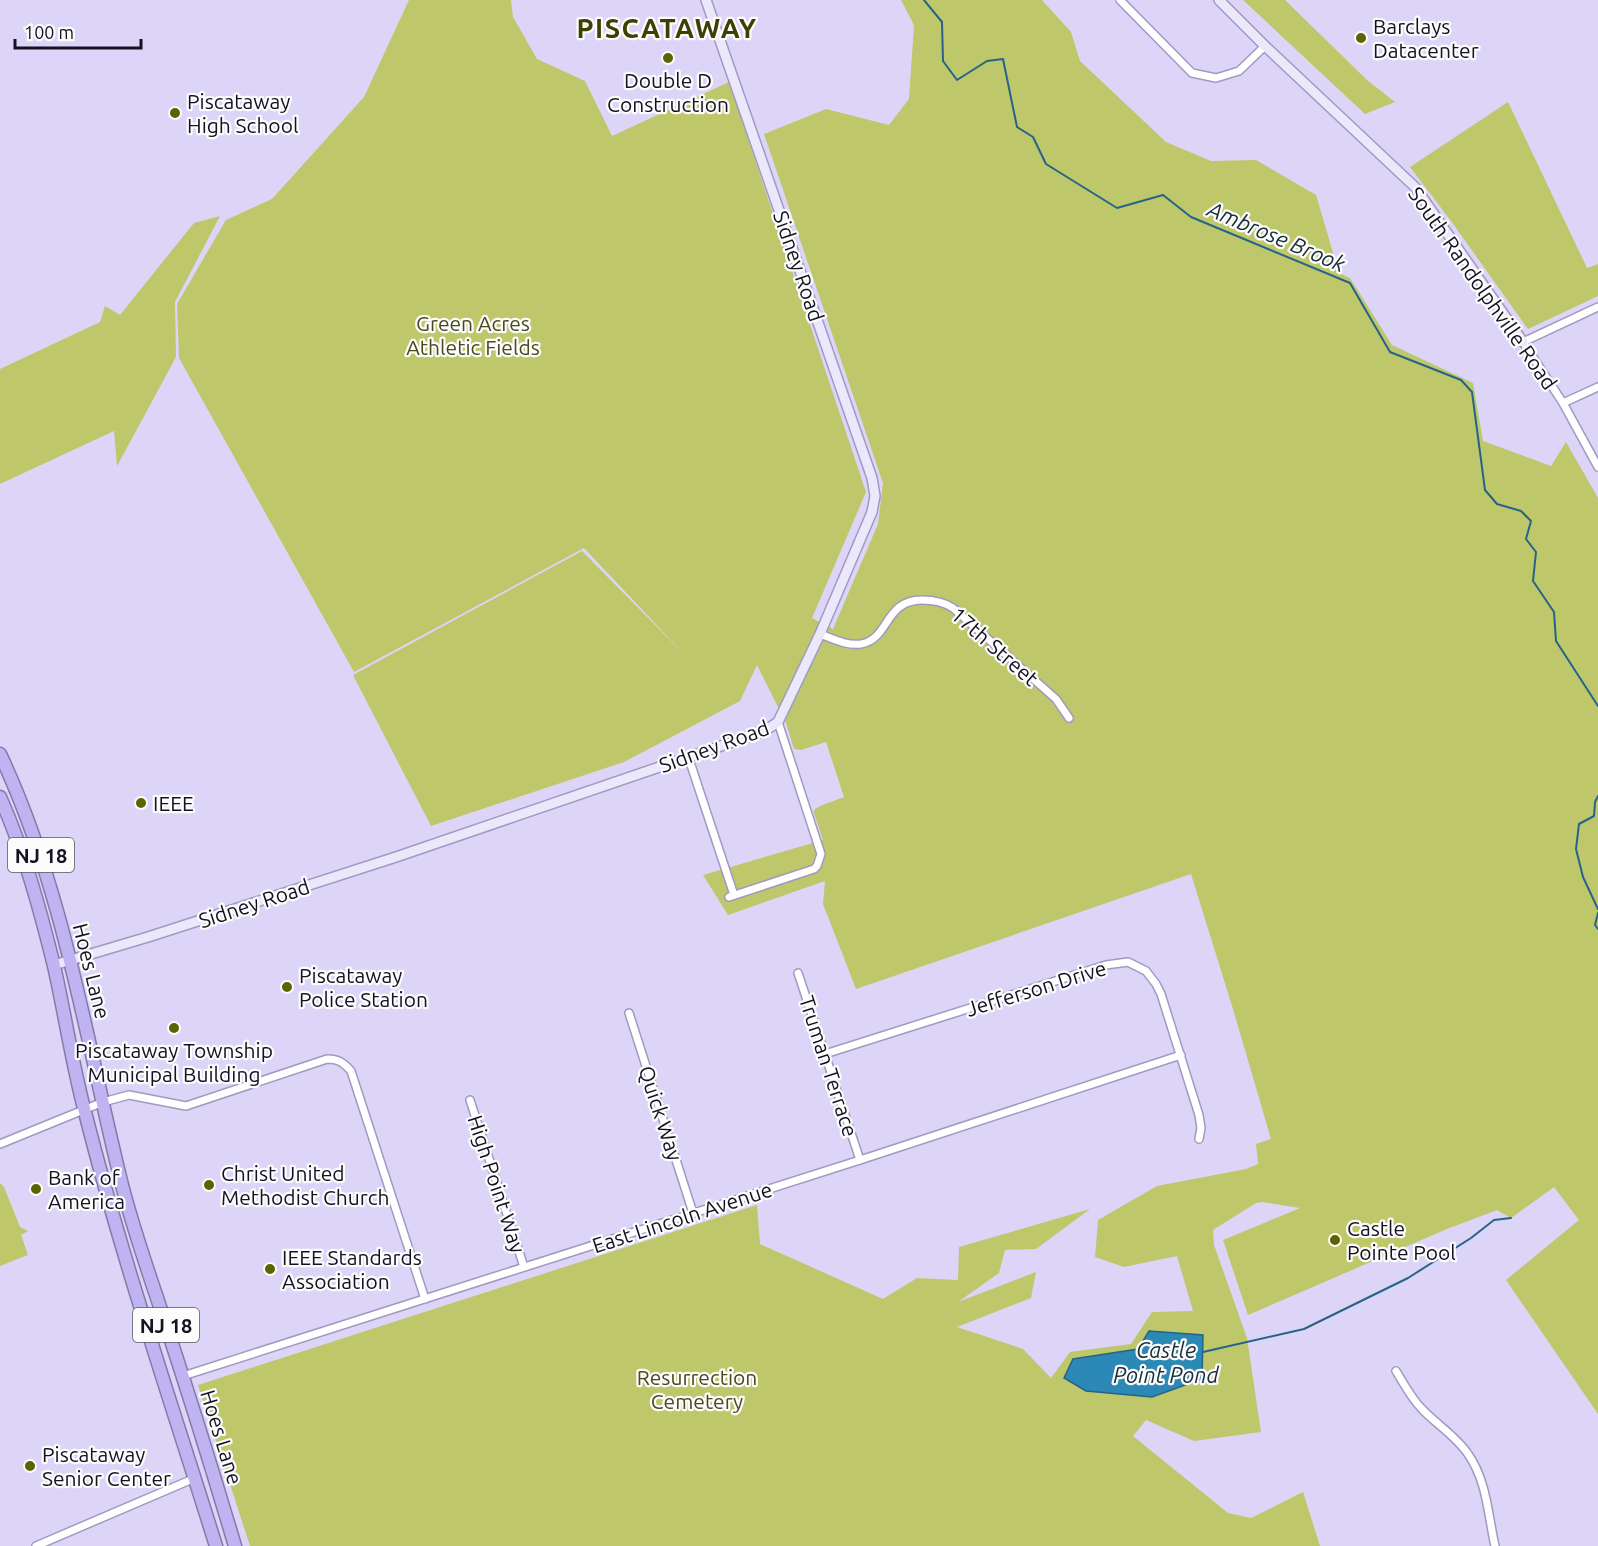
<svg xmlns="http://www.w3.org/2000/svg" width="1598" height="1546" font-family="Ubuntu,sans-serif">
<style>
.green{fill:#bec76a}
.water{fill:#2c88b4;stroke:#256488;stroke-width:1.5}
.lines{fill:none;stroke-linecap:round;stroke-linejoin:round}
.stream{stroke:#256488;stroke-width:2}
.street-casing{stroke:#a199c2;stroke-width:10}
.secondary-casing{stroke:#a199c2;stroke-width:12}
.highway-casing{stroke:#847aa8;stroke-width:15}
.street{stroke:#fff;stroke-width:7}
.secondary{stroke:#ece8fb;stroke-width:9}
.highway{stroke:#c0b3f2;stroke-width:12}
.poi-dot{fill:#5d6300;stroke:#fcfcfc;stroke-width:2}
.labels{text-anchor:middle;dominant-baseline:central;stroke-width:4.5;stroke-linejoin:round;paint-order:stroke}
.shield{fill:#fcfcfc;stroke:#5a5862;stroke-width:1.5}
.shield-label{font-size:20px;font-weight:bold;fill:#141120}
.poi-label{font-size:21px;fill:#141120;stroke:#fcfcfc;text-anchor:start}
.street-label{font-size:21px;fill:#141120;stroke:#fcfcfc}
.park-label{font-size:21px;fill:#464a1d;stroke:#fcfcfc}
.water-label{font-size:22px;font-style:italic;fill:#1a2e39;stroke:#fcfcfc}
.district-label{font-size:27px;font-weight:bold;letter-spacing:1.5px;fill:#3c4000;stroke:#fcfcfc}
</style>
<rect width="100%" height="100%" fill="#dcd5f8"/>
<g class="green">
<polygon points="409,0 511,0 513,17 537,59 585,81 612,136 729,82 866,492 812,618 833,629 878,524 883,483 764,134 826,109 889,125 909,99 914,25 901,0 1042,0 1071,32 1080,61 1166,142 1211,161 1256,160 1316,195 1339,273 1350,278 1392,345 1473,383 1483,441 1551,466 1566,442 1598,498 1598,1414 1506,1280 1579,1220 1554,1187 1511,1218 1497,1210 1447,1229 1248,1315 1223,1240 1300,1208 1262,1202 1256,1203 1213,1230 1214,1245 1247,1338 1261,1432 1194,1441 1146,1420 1133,1436 1228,1513 1251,1518 1303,1492 1320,1546 250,1546 198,1385 757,1205 760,1244 883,1299 917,1278 958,1280 959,1247 1090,1209 1036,1249 1005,1250 999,1273 958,1302 1036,1272 1031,1298 957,1327 1023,1349 1051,1378 1070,1352 1131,1344 1152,1312 1193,1311 1177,1256 1124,1267 1095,1257 1098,1220 1157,1186 1246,1169 1258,1164 1256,1144 1271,1139 1233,1009 1191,874 856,989 823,904 825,881 728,915 703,875 823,840 814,813 814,810 820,806 844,797 826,742 801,750 794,749 786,723 757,665 740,701 624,762 431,826 353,675 582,551 684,654 584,548 354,672 179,358 177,304 226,220 272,199 364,97"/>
<polygon points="1243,0 1285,0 1367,80 1395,102 1365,114"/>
<polygon points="1508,102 1587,268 1598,264 1598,296 1528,329 1451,221 1410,167"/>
<polygon points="220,216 175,302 176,357 117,466 114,431 0,484 0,369 100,322 105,306 120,315 194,223"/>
<polygon points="0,1183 4,1187 20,1227 28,1231 21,1235 28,1255 0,1266"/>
</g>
<polygon class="water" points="1149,1331 1203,1335 1202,1379 1152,1397 1086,1391 1064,1378 1073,1359 1138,1349"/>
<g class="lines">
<g class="stream">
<polyline points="924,0 942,22 943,61 957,80 987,61 1003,59 1017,127 1033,137 1046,164 1117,208 1163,195 1191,217 1350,283 1390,352 1461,380 1472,392 1485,490 1497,504 1521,511 1531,521 1526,539 1536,552 1533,581 1554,612 1556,641 1598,706"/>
<polyline points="1598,796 1595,802 1594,816 1579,824 1576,849 1583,877 1598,909"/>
<polyline points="1598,913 1595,925 1598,929"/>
<polyline points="1203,1352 1304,1329 1408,1278 1471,1238 1494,1220 1511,1218"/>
</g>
<defs>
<g id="street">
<polyline points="1120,0 1192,73 1216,78 1239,71 1265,46"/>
<polyline points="1598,307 1523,342 1563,403 1598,467"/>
<polyline points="1563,403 1598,387"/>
<path d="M 820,634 C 833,639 847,646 861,644 C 890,639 884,600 922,600 C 933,600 944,602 953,608 L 1056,699 L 1069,718"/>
<polyline points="688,756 734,895"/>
<polyline points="729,897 814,869 817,866 821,854 778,722"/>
<polyline points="798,973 860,1160"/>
<polyline points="629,1013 693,1213"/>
<polyline points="825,1054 1106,965 1128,962 1146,971 1156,984 1161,994 1199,1115 1201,1128 1199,1139"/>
<polyline points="470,1100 524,1267"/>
<path d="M 0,1144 L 103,1102 L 129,1095 L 186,1106 L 327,1059 C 338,1059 343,1062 351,1071 L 425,1299"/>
<path d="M 1396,1371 C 1404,1384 1411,1398 1422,1409 C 1436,1424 1456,1436 1468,1454 C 1487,1481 1488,1515 1495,1546"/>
<polyline points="183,1376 860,1160 1181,1055"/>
<polyline points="36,1546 195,1478"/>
</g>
<g id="secondary">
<polyline points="1219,0 1265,46 1415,187 1523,342"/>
<polyline points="54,965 148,937 396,857 756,734 769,728 778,722 820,634 872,512 875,496 872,478 706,0"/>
</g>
<g id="highway">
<path d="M 0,754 C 63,888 85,1034 120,1177 C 132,1227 150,1276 166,1325 C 190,1398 213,1472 235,1546"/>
<path d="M 0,797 C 24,851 40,909 54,966 C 65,1014 72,1064 85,1112 C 122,1259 171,1402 216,1546"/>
</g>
</defs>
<use href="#street" class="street-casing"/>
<use href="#secondary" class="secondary-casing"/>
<use href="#highway" class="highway-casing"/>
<use href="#street" class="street"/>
<use href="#secondary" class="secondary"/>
<use href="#highway" class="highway"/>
</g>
<g class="poi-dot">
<circle cx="1361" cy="38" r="6"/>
<circle cx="668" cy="58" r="6"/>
<circle cx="175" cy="113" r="6"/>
<circle cx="141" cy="803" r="6"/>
<circle cx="287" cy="987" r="6"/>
<circle cx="174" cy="1028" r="6"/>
<circle cx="209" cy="1185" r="6"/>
<circle cx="36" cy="1189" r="6"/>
<circle cx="1335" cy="1240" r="6"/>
<circle cx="270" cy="1269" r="6"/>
<circle cx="30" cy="1466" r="6"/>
</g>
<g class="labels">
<g class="shield">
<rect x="8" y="838" width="66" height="34" rx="4.5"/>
<rect x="133" y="1308" width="66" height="34" rx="4.5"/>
</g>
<g class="shield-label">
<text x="41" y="855">NJ 18</text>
<text x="166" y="1325">NJ 18</text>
</g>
<g class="poi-label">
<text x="1373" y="26">Barclays<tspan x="1373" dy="24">Datacenter</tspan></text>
<text x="668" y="80" text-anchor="middle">Double D<tspan x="668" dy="24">Construction</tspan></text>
<text x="187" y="101">Piscataway<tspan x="187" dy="24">High School</tspan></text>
<text x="153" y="803">IEEE</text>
<text x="299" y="975">Piscataway<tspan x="299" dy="24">Police Station</tspan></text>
<text x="174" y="1050" text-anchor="middle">Piscataway Township<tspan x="174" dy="24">Municipal Building</tspan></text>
<text x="221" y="1173">Christ United<tspan x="221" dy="24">Methodist Church</tspan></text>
<text x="48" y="1177">Bank of<tspan x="48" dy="24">America</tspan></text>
<text x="1347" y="1228">Castle<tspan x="1347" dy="24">Pointe Pool</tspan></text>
<text x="282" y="1257">IEEE Standards<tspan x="282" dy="24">Association</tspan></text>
<text x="42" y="1454">Piscataway<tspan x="42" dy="24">Senior Center</tspan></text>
</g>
<g class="street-label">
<text transform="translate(799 266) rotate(71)">Sidney Road</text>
<text transform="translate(1483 288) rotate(55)">South Randolphville Road</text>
<text transform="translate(995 646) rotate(41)">17th Street</text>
<text transform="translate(714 746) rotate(-20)">Sidney Road</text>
<text transform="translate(254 903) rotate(-18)">Sidney Road</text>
<text transform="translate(92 971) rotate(76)">Hoes Lane</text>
<text transform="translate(1036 988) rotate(-17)">Jefferson Drive</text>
<text transform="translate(829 1066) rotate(72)">Truman Terrace</text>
<text transform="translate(661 1113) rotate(72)">Quick Way</text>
<text transform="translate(497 1184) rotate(72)">High Point Way</text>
<text transform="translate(682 1217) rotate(-18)">East Lincoln Avenue</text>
<text transform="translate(222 1437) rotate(73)">Hoes Lane</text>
</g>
<g class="park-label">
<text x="473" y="323">Green Acres<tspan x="473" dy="24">Athletic Fields</tspan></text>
<text x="697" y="1377">Resurrection<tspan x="697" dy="24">Cemetery</tspan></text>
</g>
<g class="water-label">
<text transform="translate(1277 236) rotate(23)">Ambrose Brook</text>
<text x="1166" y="1349">Castle<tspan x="1166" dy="25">Point Pond</tspan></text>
</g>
<g class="district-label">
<text x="667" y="28">PISCATAWAY</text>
</g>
</g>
<path d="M15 39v9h126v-9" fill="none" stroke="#141120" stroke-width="3"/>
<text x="24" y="39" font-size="18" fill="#141120" stroke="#fcfcfc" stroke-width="4.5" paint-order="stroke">100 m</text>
</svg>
